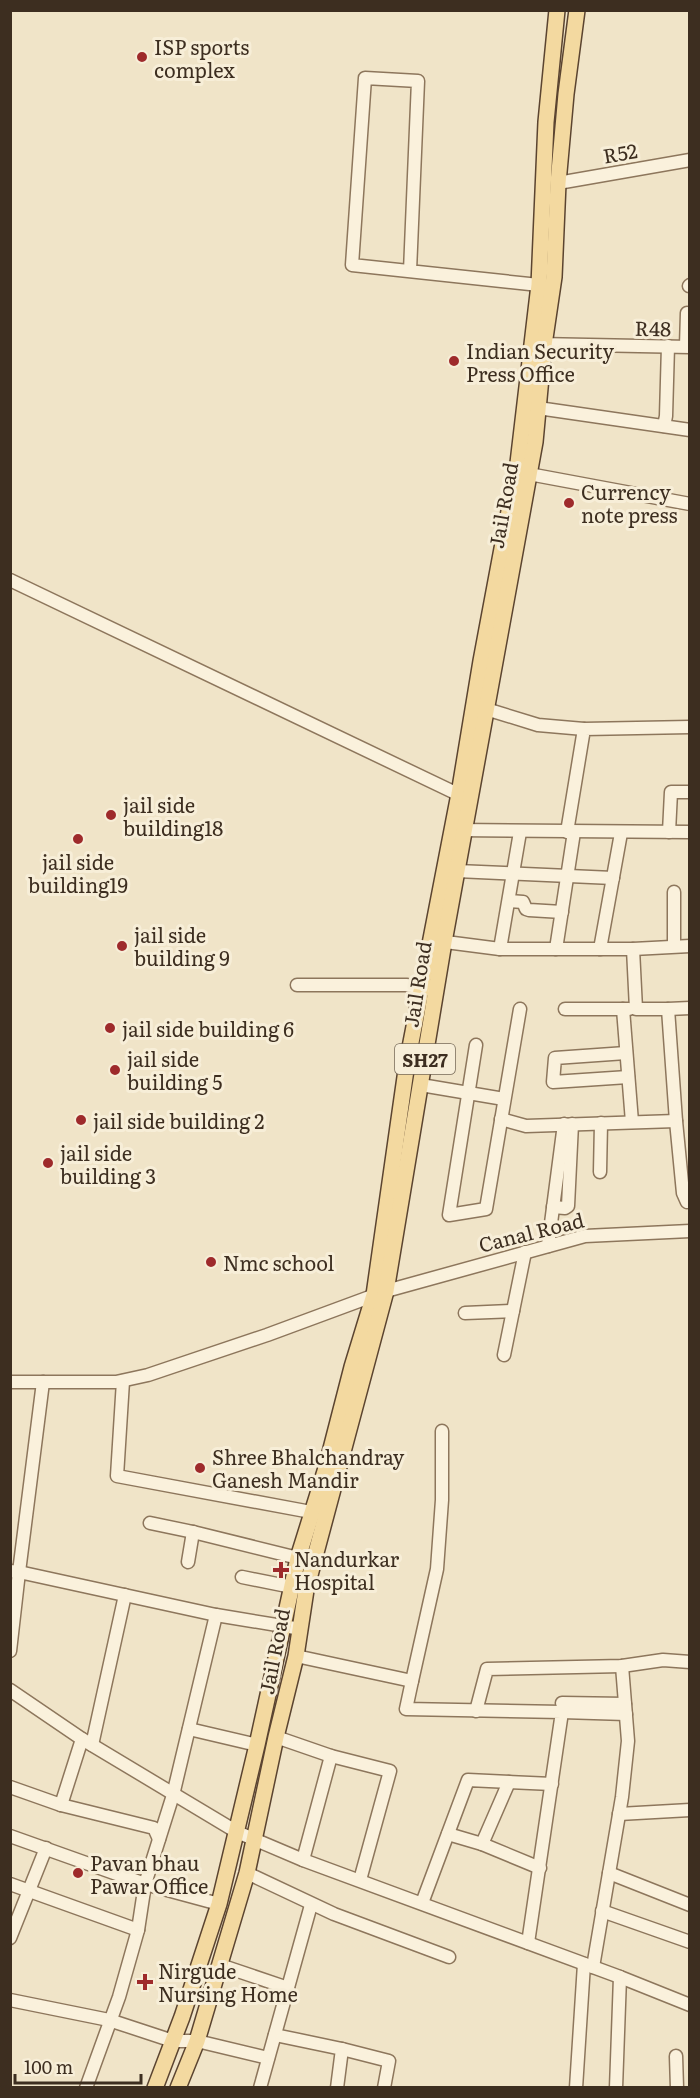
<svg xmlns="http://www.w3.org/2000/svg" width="700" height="2098" font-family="Literata,serif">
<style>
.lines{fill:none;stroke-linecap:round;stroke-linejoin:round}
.minor-casing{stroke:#8d765c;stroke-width:15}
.major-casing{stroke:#5b4430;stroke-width:18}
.minor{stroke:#faf1dc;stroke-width:12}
.major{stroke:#f3d9a0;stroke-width:15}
.poi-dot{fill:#9e2a2b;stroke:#f7eed8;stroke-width:2}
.labels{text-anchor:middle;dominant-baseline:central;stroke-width:6;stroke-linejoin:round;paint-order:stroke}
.shield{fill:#f7eed8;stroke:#756857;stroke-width:1.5}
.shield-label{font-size:18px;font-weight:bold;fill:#3d2e20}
.poi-label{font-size:20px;fill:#3d2e20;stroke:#f7eed8;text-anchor:start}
.street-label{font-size:20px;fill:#3d2e20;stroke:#f7eed8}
</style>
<rect width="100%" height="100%" fill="#f0e4c8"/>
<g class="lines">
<defs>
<g id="minor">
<polyline points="558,183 690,160"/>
<polyline points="410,271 418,81 365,78 352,265 539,285"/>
<polyline points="689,286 690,285"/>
<polyline points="538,344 690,347"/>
<polyline points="686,346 687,313"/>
<polyline points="538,408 690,430"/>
<polyline points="664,426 666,416 668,346"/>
<polyline points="529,474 690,504"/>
<polyline points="10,580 466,798"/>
<polyline points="486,709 538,725 584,729"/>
<polyline points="457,830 690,832"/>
<polyline points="567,832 584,729 690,727"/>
<polyline points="669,832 671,792 690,792"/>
<polyline points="457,871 613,878"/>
<polyline points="674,892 674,946"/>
<polyline points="509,901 523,902 526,909 529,910 562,912"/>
<polyline points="438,941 500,949 633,949 636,1009 668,1009 676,1121 683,1193 687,1202 690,1201"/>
<polyline points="500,949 520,832"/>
<polyline points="556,949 574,832"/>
<polyline points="600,949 621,833"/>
<polyline points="633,949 690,946"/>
<polyline points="297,985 406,985 430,989"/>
<polyline points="565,1009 629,1009"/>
<polyline points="623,1009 632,1122"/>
<polyline points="668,1009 690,1008"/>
<polyline points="476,1045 449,1215 486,1209 520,1009"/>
<polyline points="626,1053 555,1058 553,1082 628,1077"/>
<polyline points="421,1085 504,1099"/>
<polyline points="501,1119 526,1126 676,1121"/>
<polyline points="600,1172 601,1123"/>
<polyline points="553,1207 565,1208 568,1206 572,1124"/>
<polyline points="548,1246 564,1124"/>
<polyline points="465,1313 513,1311"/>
<polyline points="504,1355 525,1252"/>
<polyline points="123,1381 117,1476 311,1512"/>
<polyline points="10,1382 116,1382 148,1375 267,1335 386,1291 585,1236 690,1231"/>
<polyline points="150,1523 193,1532 298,1558"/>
<polyline points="188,1562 193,1532"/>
<polyline points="10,1571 19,1572 43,1382"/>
<polyline points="242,1577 292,1587"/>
<polyline points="10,1651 19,1572 216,1615 301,1629"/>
<polyline points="296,1656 412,1681 406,1709 562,1712 528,1943"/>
<polyline points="412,1681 437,1569 442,1500 442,1431"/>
<polyline points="10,1690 82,1739 237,1832 303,1860 620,1977 690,2005"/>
<polyline points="562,1703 625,1704"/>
<polyline points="476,1711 487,1669 622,1666 663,1660 690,1662"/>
<polyline points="562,1712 626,1714"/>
<polyline points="189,1729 257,1745"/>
<polyline points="276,1737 331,1756 390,1771 360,1880"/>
<polyline points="92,1745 125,1595"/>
<polyline points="509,1782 482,1844 540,1868"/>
<polyline points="10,1787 61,1805 154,1828 159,1839"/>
<polyline points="61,1805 82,1739"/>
<polyline points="619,1814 690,1810"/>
<polyline points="448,1834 482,1844"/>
<polyline points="10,1836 145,1884 219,1904"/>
<polyline points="303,1860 331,1756"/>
<polyline points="247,1873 334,1914 449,1957"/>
<polyline points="609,1873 690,1905"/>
<polyline points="10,1884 138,1930"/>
<polyline points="422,1903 468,1780 552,1784"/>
<polyline points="602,1911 690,1942"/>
<polyline points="10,1938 46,1848"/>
<polyline points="220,1965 288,1988"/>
<polyline points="593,1967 622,1797 628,1741 622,1666"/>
<polyline points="10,2000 109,2020 173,2041 197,2041 268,2058"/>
<polyline points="275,2035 342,2049 337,2088"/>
<polyline points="342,2049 389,2061 384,2088"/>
<polyline points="676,2056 677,2088"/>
<polyline points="86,2088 119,1997 138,1930 145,1884 173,1795 216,1615"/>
<polyline points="260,2088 311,1905"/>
<polyline points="576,2088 584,1964"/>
<polyline points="616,2088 620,1977"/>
</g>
<g id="major">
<polyline points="155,2088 182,2017 219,1904 257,1745 298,1558 326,1468 352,1367 374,1295 407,1063 459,794 481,661 518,463 539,285 546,122 557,10"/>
<polyline points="178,2088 197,2041 247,1873 276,1737 296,1656 306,1590 386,1291 444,942 535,442 544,345 554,277 558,183 566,94 577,10"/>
</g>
</defs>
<use href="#minor" class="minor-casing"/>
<use href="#major" class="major-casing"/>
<use href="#minor" class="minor"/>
<use href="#major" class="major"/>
</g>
<g class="poi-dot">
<circle cx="142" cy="57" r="6"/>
<circle cx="454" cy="361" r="6"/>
<circle cx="569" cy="503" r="6"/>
<circle cx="111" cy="815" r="6"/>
<circle cx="78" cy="839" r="6"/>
<circle cx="122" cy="946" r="6"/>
<circle cx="110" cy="1028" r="6"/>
<circle cx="115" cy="1070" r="6"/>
<circle cx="81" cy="1120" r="6"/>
<circle cx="48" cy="1163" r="6"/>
<circle cx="211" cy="1262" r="6"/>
<circle cx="200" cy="1468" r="6"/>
<path d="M278 1561h6v6h6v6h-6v6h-6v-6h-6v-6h6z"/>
<circle cx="78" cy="1873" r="6"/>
<path d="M142 1973h6v6h6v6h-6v6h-6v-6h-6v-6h6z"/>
</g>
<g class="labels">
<rect class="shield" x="395" y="1044" width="60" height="30" rx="4.5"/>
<g class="shield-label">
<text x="425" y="1059">SH27</text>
</g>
<g class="poi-label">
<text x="154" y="46">ISP sports<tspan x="154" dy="23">complex</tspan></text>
<text x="466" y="350">Indian Security<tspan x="466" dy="23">Press Office</tspan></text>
<text x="581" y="491">Currency<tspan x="581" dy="23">note press</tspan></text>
<text x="123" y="804">jail side<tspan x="123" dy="23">building18</tspan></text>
<text x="78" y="861" text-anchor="middle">jail side<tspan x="78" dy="23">building19</tspan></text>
<text x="134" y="934">jail side<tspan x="134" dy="23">building 9</tspan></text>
<text x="122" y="1028">jail side building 6</text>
<text x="127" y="1058">jail side<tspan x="127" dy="23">building 5</tspan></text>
<text x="93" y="1120">jail side building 2</text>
<text x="60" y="1152">jail side<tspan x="60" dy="23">building 3</tspan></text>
<text x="223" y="1262">Nmc school</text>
<text x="212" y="1456">Shree Bhalchandray<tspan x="212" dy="23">Ganesh Mandir</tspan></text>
<text x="294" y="1558">Nandurkar<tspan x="294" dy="23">Hospital</tspan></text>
<text x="90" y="1862">Pavan bhau<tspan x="90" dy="23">Pawar Office</tspan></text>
<text x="158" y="1970">Nirgude<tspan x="158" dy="23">Nursing Home</tspan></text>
</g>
<g class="street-label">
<text transform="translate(620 152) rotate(-10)">R52</text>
<text transform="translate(653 327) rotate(1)">R48</text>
<text transform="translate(502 505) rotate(-80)">Jail Road</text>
<text transform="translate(416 984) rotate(-81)">Jail Road</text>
<text transform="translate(531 1231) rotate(-14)">Canal Road</text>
<text transform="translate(273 1651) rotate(-79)">Jail Road</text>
</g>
</g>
<rect width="700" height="2098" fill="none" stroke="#3d2e20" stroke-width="24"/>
<path d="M15 2074v9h126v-9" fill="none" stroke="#3d2e20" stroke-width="3"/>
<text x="24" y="2074" font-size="18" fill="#3d2e20" stroke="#f7eed8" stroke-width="4.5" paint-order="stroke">100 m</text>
</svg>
